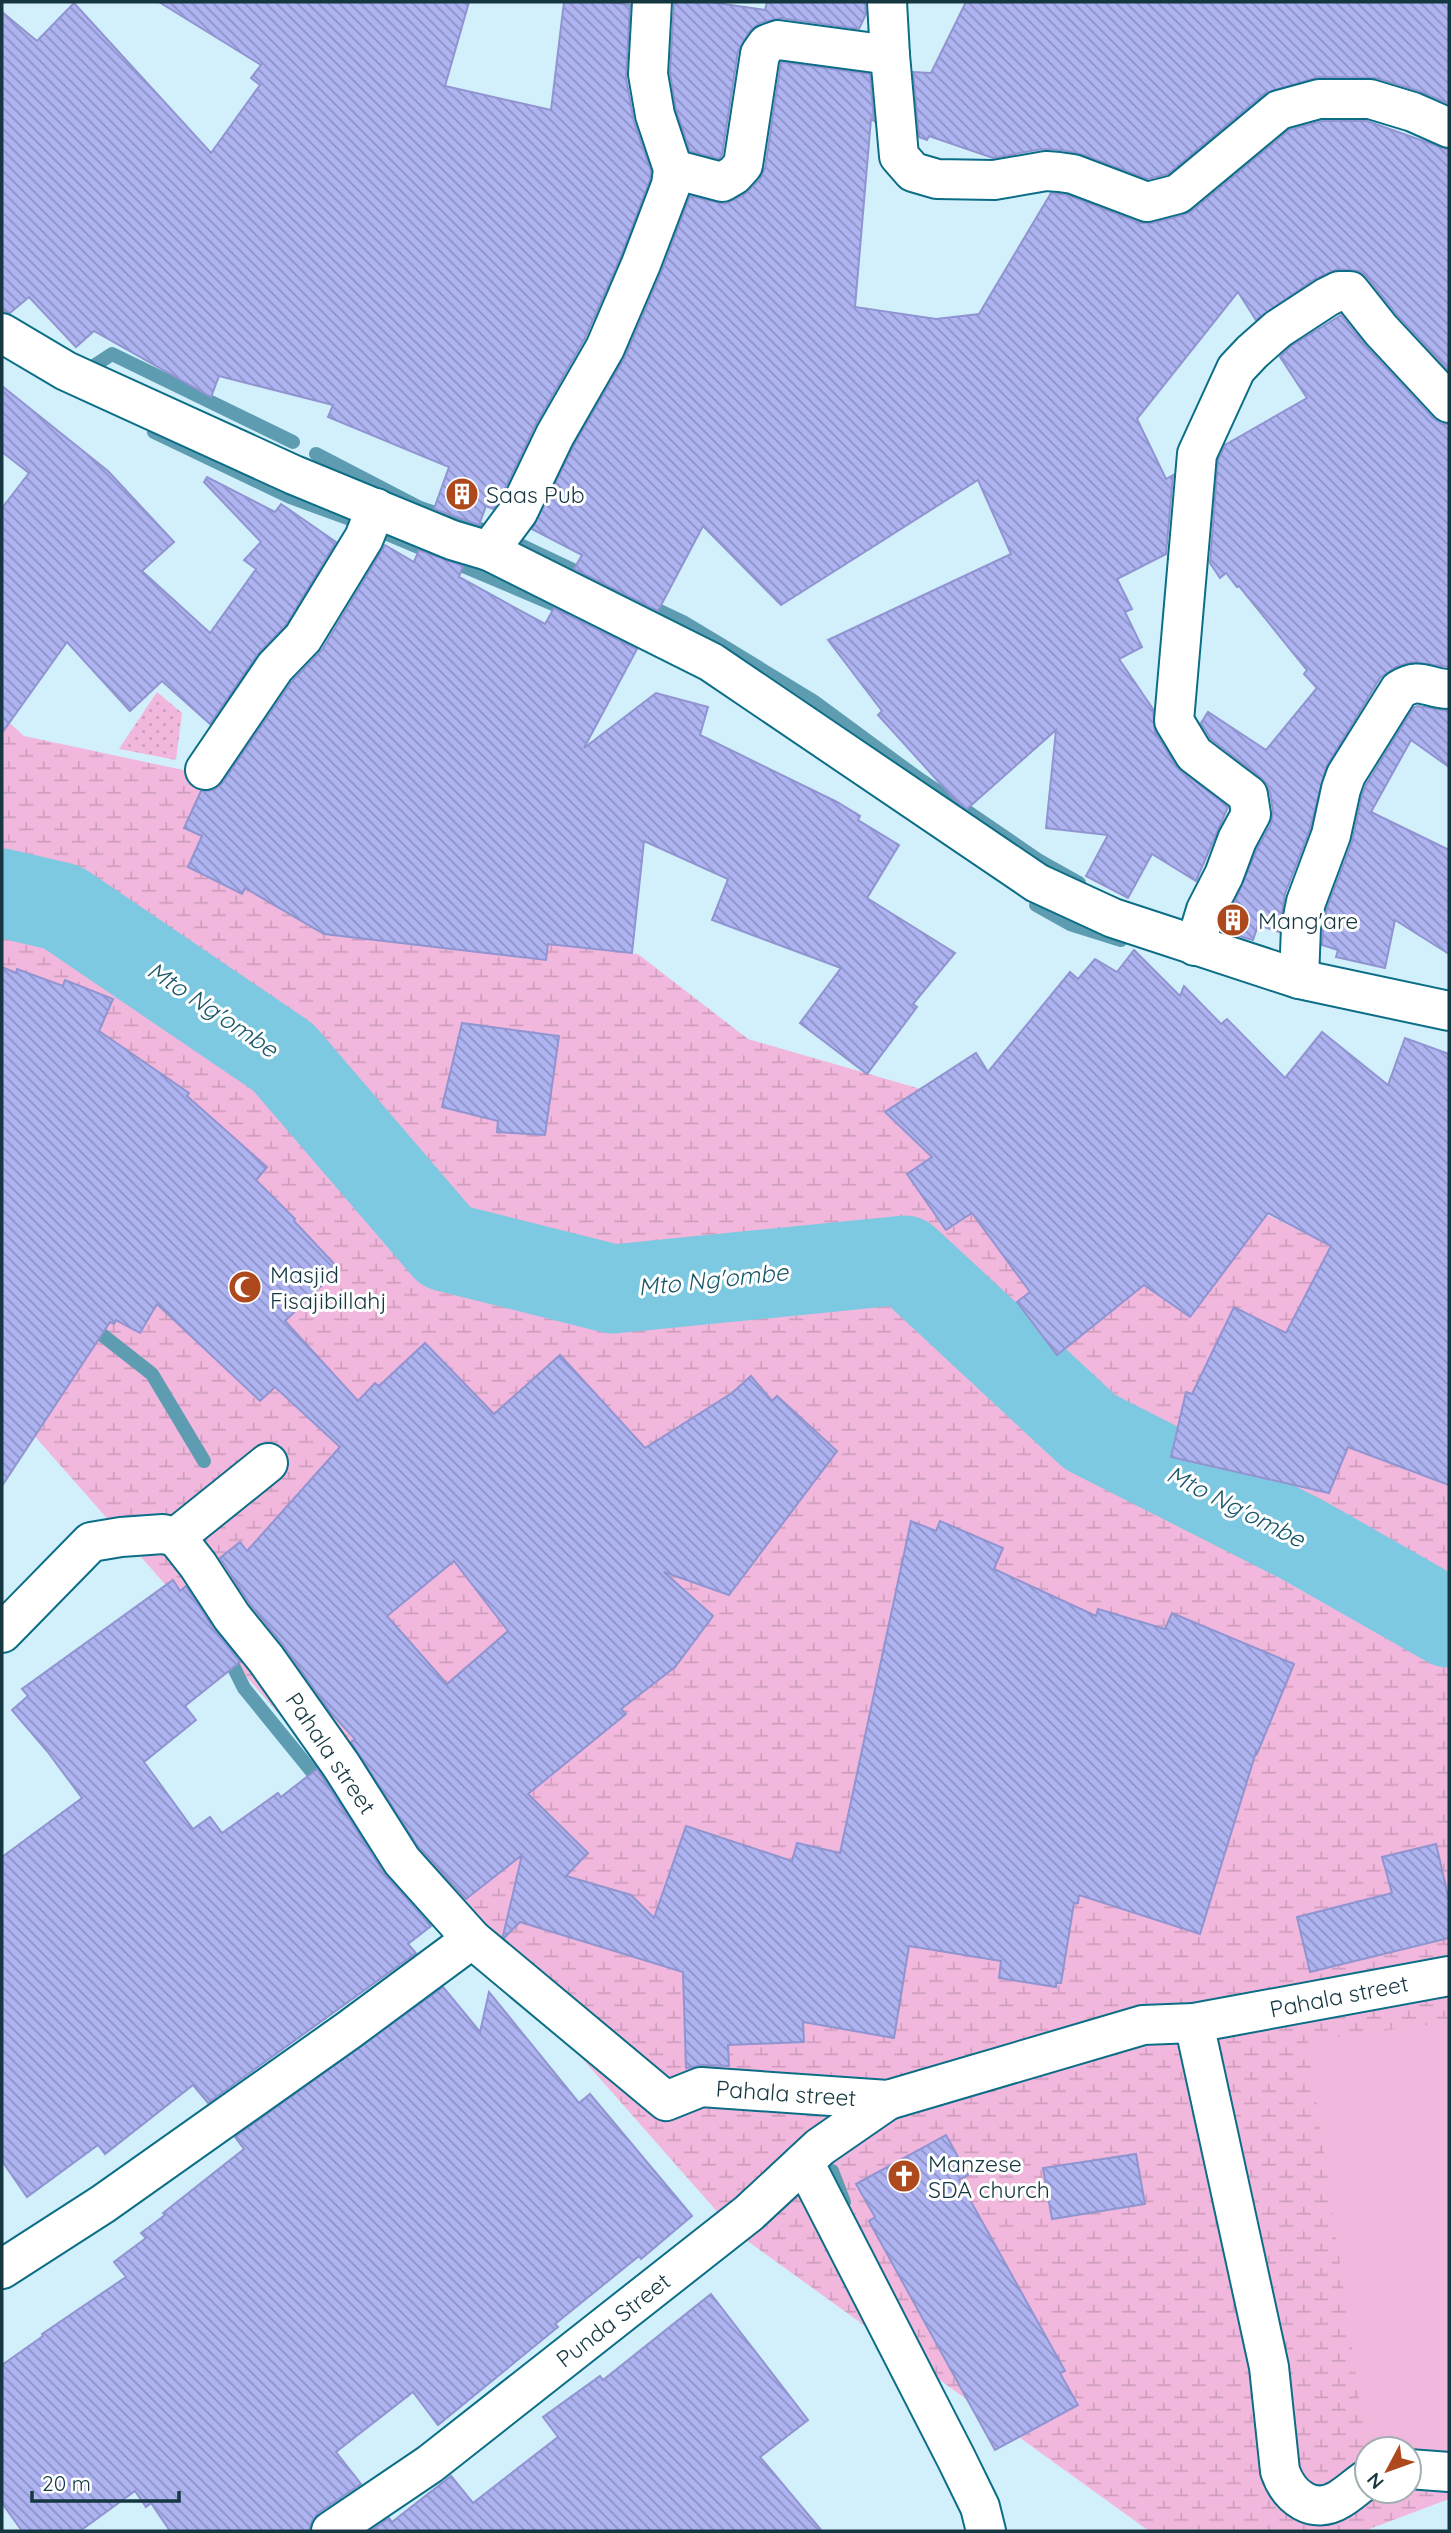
<svg xmlns="http://www.w3.org/2000/svg" width="1451" height="2533" font-family="Quicksand,sans-serif">
<style>
.grass{fill:url(#grass-dots)}
.wetland{fill:url(#wetland-marsh);fill-rule:evenodd}
.green{fill:#f2b7dc}
.lines{fill:none;stroke-linecap:round;stroke-linejoin:round}
.stream{stroke:#5e9db1;stroke-width:14}
.river{stroke:#7dc9e1;stroke-width:89}
.building{fill:url(#building-back-hatch);stroke:#9094d0;stroke-width:2;fill-rule:evenodd}
.minor-casing{stroke:#0c6e86;stroke-width:42}
.minor{stroke:#fff;stroke-width:38}
.labels{text-anchor:middle;dominant-baseline:central;stroke-width:6;stroke-linejoin:round;paint-order:stroke}
.poi-label{font-size:23px;fill:#143741;stroke:#fff;text-anchor:start}
.street-label{font-size:23px;fill:#143741;stroke:#fff}
.water-label{font-size:24px;font-style:italic;fill:#195769;stroke:#fff}
</style>
<defs>
<pattern id="grass-dots" width="8" height="8" patternUnits="userSpaceOnUse" patternTransform="scale(1.75)"><rect width="8" height="8" fill="#f2b7dc"/><path d="M2 2h.1M6 6h.1" fill="none" stroke="#cf9ebe" stroke-width="1.8" stroke-linecap="round"/></pattern>
<pattern id="wetland-marsh" width="20" height="14" patternUnits="userSpaceOnUse" patternTransform="scale(1.75)"><rect width="20" height="14" fill="#f2b7dc"/><path d="M1 5h8M5 5V1M11 12h8M15 12V8" fill="none" stroke="#cf9ebe"/></pattern>
<pattern id="building-back-hatch" width="6" height="6" patternUnits="userSpaceOnUse" patternTransform="scale(1.75)"><rect width="6" height="6" fill="#aeb3f1"/><path d="M-1 5l2 2M0 0l6 6M5-1l2 2" fill="none" stroke="#8c92c5"/></pattern>
</defs>
<rect width="100%" height="100%" fill="#d2f0fb"/>
<polygon class="grass" points="157,692 182,713 176,760 119,749"/>
<path class="wetland" d="M 2,716 L 24,736 L 286,792 L 502,938 L 638,954 L 748,1039 L 1145,1154 L 1449,1305 L 1449,2499 L 1364,2531 L 1149,2531 L 735,2232 L 2,1399 ZM 1367,2449 L 1409,2449 L 1409,2491 L 1367,2491 Z"/>
<polygon class="green" points="1449,2022 1449,2446 1409,2451 1409,2449 1367,2449 1367,2453 1308,2041"/>
<g class="lines">
<g class="stream">
<polyline points="83,373 112,354 293,442"/>
<polyline points="154,432 290,497 361,523"/>
<polyline points="316,454 418,507 483,530"/>
<polyline points="378,530 565,609"/>
<polyline points="516,543 683,622 723,646 813,701 915,776 1038,860 1079,883"/>
<polyline points="1036,905 1070,924 1121,940"/>
<polyline points="87,1323 152,1374 204,1461"/>
<polyline points="200,1600 244,1688 370,1843"/>
<polyline points="832,2171 844,2202"/>
</g>
<polyline class="river" points="2,893 62,907 283,1057 446,1247 613,1289 905,1260 1090,1432 1303,1540 1449,1623"/>
</g>
<g class="building">
<polygon points="159,2 469,2 445,86 551,110 564,2 609,2 630,5 626,78 634,122 651,171 650,180 621,256 585,338 536,424 499,501 493,509 486,506 479,525 434,509 449,467 328,417 333,405 219,376 211,397 94,331 76,347 29,297 10,313 2,311 2,12 37,41 74,3 211,153 260,85 251,78 261,65"/>
<polygon points="674,2 710,2 765,10 767,2 865,2 866,14 859,29 780,18 760,23 750,31 738,51 722,155 719,159 690,151 676,110 670,73"/>
<polygon points="966,2 1449,2 1449,104 1419,91 1376,78 1319,77 1265,93 1168,174 1148,179 1081,154 1062,150 1042,149 993,158 929,136 927,140 919,137 913,72 931,73"/>
<polygon points="781,62 870,74 874,121 871,119 855,307 936,319 979,314 1051,193 1068,195 1140,223 1152,223 1183,215 1192,211 1289,130 1322,121 1367,121 1449,150 1449,371 1398,316 1367,277 1359,271 1338,269 1315,279 1256,320 1238,292 1137,419 1166,479 1173,475 1166,554 1117,579 1132,609 1125,612 1142,647 1119,659 1153,709 1155,732 1176,766 1228,807 1196,881 1152,854 1128,898 1086,876 1108,835 1046,828 1056,730 967,809 956,801 878,715 882,711 828,640 1011,554 978,480 781,605 703,526 658,611 574,569 582,555 532,529 574,445 625,357 661,273 690,196 725,204 745,194 760,179 765,168"/>
<polygon points="1341,315 1365,345 1433,418 1442,424 1449,424 1449,667 1411,662 1396,667 1380,678 1326,767 1310,829 1285,894 1279,932 1258,925 1253,940 1222,931 1257,849 1271,824 1273,811 1270,792 1261,778 1211,739 1201,723 1208,712 1266,750 1317,688 1304,674 1307,670 1239,586 1237,587 1226,573 1220,578 1210,563 1218,460 1225,445 1307,398 1280,357 1291,346"/>
<polygon points="2,386 108,471 174,542 142,571 210,633 256,569 244,560 261,542 204,482 207,477 275,512 281,504 336,542 286,625 257,655 210,724 162,681 130,711 67,642 2,733 2,508 29,473 2,452"/>
<polygon points="385,545 414,562 419,550 463,566 459,577 545,624 554,608 637,649 584,748 656,693 708,707 700,735 837,802 860,816 858,820 899,845 867,898 955,953 913,1004 917,1007 867,1074 800,1023 841,968 712,920 728,879 644,841 632,953 548,944 546,960 324,934 245,888 242,894 188,867 202,836 184,828 201,791 214,790 223,782 292,681 322,650"/>
<polygon points="1418,706 1449,711 1449,767 1411,740 1371,812 1449,850 1449,954 1395,920 1385,968 1336,957 1338,950 1322,945 1323,930 1327,908 1352,842 1362,795 1366,785 1414,707"/>
<polygon points="1134,950 1180,996 1184,986 1221,1024 1227,1019 1285,1078 1322,1032 1388,1085 1405,1038 1449,1054 1449,1485 1348,1447 1329,1493 1171,1457 1186,1392 1192,1394 1234,1307 1286,1333 1331,1246 1268,1213 1190,1317 1144,1285 1057,1355 1017,1302 1030,1292 972,1213 946,1230 907,1174 932,1157 885,1112 976,1053 988,1072 1070,972 1078,979 1095,959 1117,972"/>
<path d="M 2,967 L 16,973 L 17,969 L 63,986 L 65,980 L 113,999 L 99,1031 L 189,1093 L 187,1096 L 267,1167 L 256,1180 L 295,1219 L 294,1221 L 339,1269 L 285,1321 L 358,1401 L 375,1383 L 379,1386 L 425,1343 L 494,1414 L 560,1355 L 645,1448 L 732,1393 L 751,1376 L 772,1401 L 777,1396 L 837,1451 L 729,1595 L 664,1572 L 713,1616 L 675,1667 L 621,1709 L 626,1714 L 528,1794 L 588,1853 L 566,1876 L 631,1895 L 654,1918 L 686,1826 L 792,1861 L 797,1843 L 840,1853 L 911,1521 L 936,1531 L 940,1521 L 1003,1548 L 994,1569 L 1096,1616 L 1098,1609 L 1165,1629 L 1172,1613 L 1294,1664 L 1257,1754 L 1256,1752 L 1200,1934 L 1079,1895 L 1078,1903 L 1074,1903 L 1061,1983 L 1056,1983 L 1056,1987 L 999,1978 L 1001,1961 L 909,1946 L 894,2038 L 803,2022 L 804,2042 L 728,2045 L 729,2066 L 703,2065 L 686,2068 L 683,1972 L 520,1922 L 504,1938 L 503,1936 L 522,1855 L 466,1899 L 419,1848 L 351,1742 L 355,1739 L 331,1713 L 284,1646 L 250,1604 L 220,1558 L 240,1542 L 247,1551 L 340,1447 L 275,1387 L 260,1401 L 157,1304 L 140,1333 L 116,1320 L 114,1324 L 110,1322 L 2,1486 ZM 454,1561 L 508,1631 L 447,1684 L 387,1616 Z"/>
<polygon points="462,1023 559,1036 545,1135 497,1132 498,1121 442,1107"/>
<polygon points="173,1580 180,1591 186,1586 214,1629 240,1662 185,1706 196,1720 144,1762 193,1829 210,1817 222,1833 278,1793 281,1797 317,1769 384,1873 431,1926 408,1944 416,1953 208,2103 193,2085 105,2154 98,2145 27,2197 2,2161 2,1857 82,1798 47,1751 12,1710 28,1696 22,1689"/>
<polygon points="1436,1844 1449,1900 1449,1938 1310,1972 1297,1917 1392,1893 1382,1857"/>
<polygon points="443,1987 480,2032 489,1992 579,2103 590,2094 692,2216 641,2259 639,2256 555,2324 558,2327 438,2425 413,2392 336,2452 361,2484 318,2513 312,2521 309,2531 170,2531 151,2503 146,2507 135,2491 80,2531 22,2531 2,2503 2,2365 43,2336 42,2334 126,2277 114,2262 146,2238 141,2233 165,2215 163,2213 244,2149 235,2137"/>
<polygon points="946,2135 968,2175 959,2180 1065,2371 1060,2373 1078,2405 995,2450 869,2221 875,2217 856,2184"/>
<polygon points="1136,2154 1145,2204 1052,2219 1043,2168"/>
<polygon points="711,2294 808,2420 760,2457 822,2531 370,2531 389,2518 392,2522 451,2476 473,2503 558,2437 543,2417 600,2376 603,2380"/>
</g>
<g class="lines">
<defs>
<g id="minor">
<polyline points="887,2 890,55"/>
<polyline points="673,169 722,182 734,175 743,165 760,54 767,44 778,40 890,55 899,156 913,172 937,179 994,180 1046,171 1059,172 1073,174 1147,202 1178,194 1279,110 1319,99 1370,99 1413,112 1449,128"/>
<polyline points="2,333 66,371 294,475 452,540 489,551 711,662 1037,883 1113,918 1299,979 1449,1011"/>
<polyline points="489,551 518,512 555,435 605,348 641,264 671,185 673,169 655,115 648,74 652,2"/>
<polyline points="205,770 275,667 303,638 364,538 376,508"/>
<polyline points="1195,946 1206,910 1224,875 1237,840 1251,814 1248,795 1194,754 1174,721 1197,454 1236,369 1252,352 1278,329 1327,297 1339,291 1350,291 1381,330 1449,403"/>
<path d="M 1299,979 L 1301,927 L 1306,902 L 1331,835 L 1341,789 L 1346,775 L 1399,690 C 1421,676 1427,689 1449,689"/>
<polyline points="176,1537 268,1463"/>
<polyline points="2,1633 91,1542 121,1537 163,1534 176,1537 198,1565 232,1617 266,1659 341,1765 402,1861 472,1939 666,2101 701,2087 888,2100 1143,2025 1194,2023 1449,1976"/>
<path d="M 1194,2023 L 1269,2367 L 1280,2471 C 1289,2497 1313,2516 1340,2499 C 1350,2493 1358,2485 1367,2479"/>
<polyline points="804,2162 956,2458 980,2507 986,2531"/>
<polyline points="2,2269 103,2204 349,2030 472,1939"/>
<polyline points="1409,2469 1449,2472"/>
<polyline points="331,2531 430,2464 749,2213 820,2147 888,2100"/>
</g>
</defs>
<use href="#minor" class="minor-casing"/>
<use href="#minor" class="minor"/>
</g>
<defs>
<symbol id="building-disc" viewBox="-11 -11 22 22"><circle r="9.5" fill="#ae481d" stroke="#fff"/><path d="M-4-6H4V6H1V3H-1V6H-4ZM-2.5-4.3h1.7v1.8h-1.7ZM.8-4.3h1.7v1.8H.8ZM-2.5-1h1.7V.8h-1.7ZM.8-1h1.7V.8H.8Z" fill="#fff"/></symbol>
<symbol id="mosque-disc" viewBox="-11 -11 22 22"><circle r="9.5" fill="#ae481d" stroke="#fff"/><path d="M3.5-4.9A6 6 0 1 0 3.5 4.9A5 5 0 1 1 3.5-4.9Z" fill="#fff"/></symbol>
<symbol id="church-disc" viewBox="-11 -11 22 22"><circle r="9.5" fill="#ae481d" stroke="#fff"/><path d="M-1.2-6h2.4v3.5h3.3v2.4h-3.3V6h-2.4V-.1h-3.3v-2.4h3.3Z" fill="#fff"/></symbol>
</defs>
<g fill-rule="evenodd">
<use href="#building-disc" x="443" y="475" width="38" height="38"/>
<use href="#building-disc" x="1214" y="901" width="38" height="38"/>
<use href="#mosque-disc" x="226" y="1268" width="38" height="38"/>
<use href="#church-disc" x="885" y="2157" width="38" height="38"/>
</g>
<g class="labels">
<g class="poi-label">
<text x="486" y="494">Saas Pub</text>
<text x="1258" y="920">Mang'are</text>
<text x="270" y="1274">Masjid<tspan x="270" dy="26">Fisajibillahj</tspan></text>
<text x="928" y="2163">Manzese<tspan x="928" dy="26">SDA church</tspan></text>
</g>
<g class="street-label">
<text transform="translate(331 1753) rotate(56)">Pahala street</text>
<text transform="translate(1339 1996) rotate(-11)">Pahala street</text>
<text transform="translate(786 2093) rotate(4)">Pahala street</text>
<text transform="translate(613 2320) rotate(-38)">Punda Street</text>
</g>
<g class="water-label">
<text transform="translate(213 1009) rotate(34)">Mto Ng'ombe</text>
<text transform="translate(713 1279) rotate(-6)">Mto Ng'ombe</text>
<text transform="translate(1236 1506) rotate(27)">Mto Ng'ombe</text>
</g>
</g>
<rect width="1451" height="2533" fill="none" stroke="#143741" stroke-width="7"/>
<g transform="translate(1388 2470) rotate(229)"><circle r="33" fill="#ffffff" stroke="#a1afb3" stroke-width="2"/>
<path d="M0-5L12 26L0 18L-12 26Z" fill="#ae481d"/>
<text y="-10" font-size="19" font-weight="bold" text-anchor="middle" fill="#143741">N</text>
</g>
<path d="M32 2491v10h147v-10" fill="none" stroke="#143741" stroke-width="3.5"/>
<text x="42" y="2491" font-size="21" fill="#143741" stroke="#ffffff" stroke-width="5" paint-order="stroke">20 m</text>
</svg>
